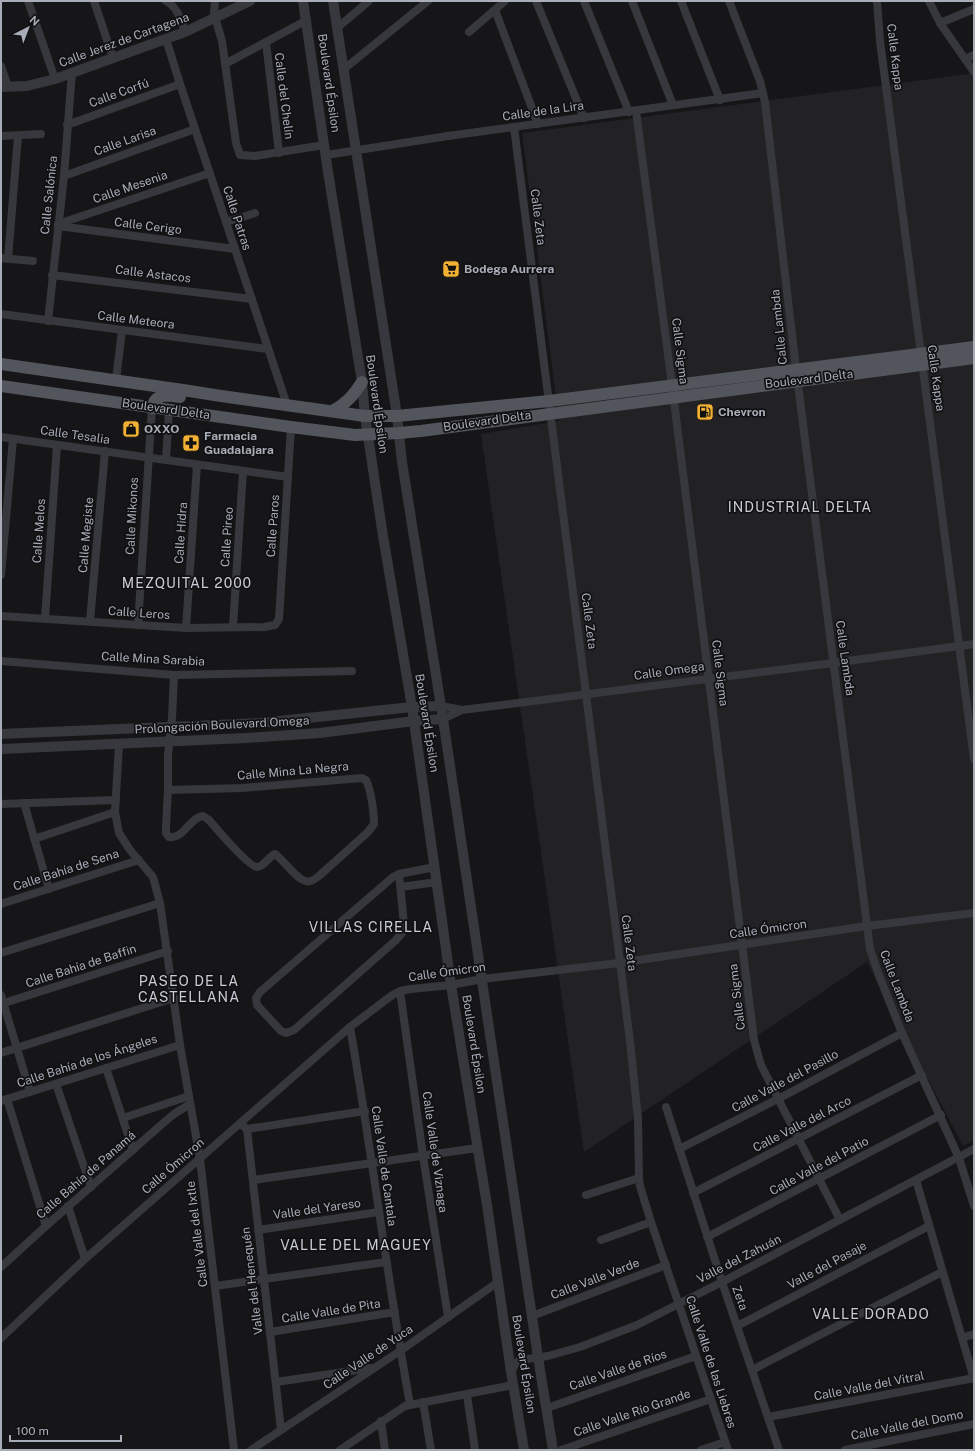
<svg xmlns="http://www.w3.org/2000/svg" width="975" height="1451" font-family="'Public Sans',sans-serif">
<style>
.built{fill:#222225}
.lines{fill:none;stroke-linecap:round;stroke-linejoin:round}
.minor{stroke:#37383d;stroke-width:8}
.tertiary{stroke:#37383d;stroke-width:10}
.primary{stroke:#53555c;stroke-width:12}
.labels{text-anchor:middle;dominant-baseline:central;stroke-width:3.5;stroke-linejoin:round;paint-order:stroke}
.street-label{font-size:12px;fill:#a8adb8;stroke:#111113}
.poi-label{font-size:12px;font-weight:bold;fill:#a8adb8;stroke:#111113;text-anchor:start}
.quarter-label{font-size:14px;letter-spacing:1px;fill:#c9ccd4;stroke:#111113}
</style>
<rect width="100%" height="100%" fill="#161618"/>
<polygon class="built" points="974,72 974,1140 963,1146 867,962 584,1152 481,434 559,421 522,133 968,74"/>
<g class="lines">
<g class="minor">
<polyline points="28,1 55,79"/>
<polyline points="94,1 113,58"/>
<path d="M 166,1 C 178,7 181,21 185,32"/>
<polyline points="215,1 214,14 222,41 236,143 240,155 255,156 324,145"/>
<polyline points="536,1 584,118"/>
<polyline points="584,1 629,112"/>
<polyline points="632,1 673,105"/>
<polyline points="681,1 720,100"/>
<polyline points="729,1 760,81 765,102 796,369 870,949 880,978 902,1033 959,1158 974,1206"/>
<polyline points="877,1 880,41 974,759"/>
<polyline points="929,1 940,23 974,72"/>
<polyline points="495,10 538,124"/>
<polyline points="940,23 974,9"/>
<polyline points="337,28 369,1"/>
<polyline points="469,32 505,1"/>
<polyline points="166,39 180,84 287,405"/>
<polyline points="266,42 279,153"/>
<polyline points="965,59 974,55"/>
<polyline points="225,64 307,20"/>
<polyline points="1,66 8,87"/>
<polyline points="344,69 428,1"/>
<polyline points="636,111 672,385 754,1040 761,1065 840,1220"/>
<polyline points="67,125 180,84"/>
<polyline points="514,127 630,1041 638,1119 639,1178 640,1186 651,1222 728,1450"/>
<polyline points="1,136 41,134"/>
<polyline points="326,155 448,136 763,93"/>
<polyline points="64,176 195,129"/>
<polyline points="226,222 255,213"/>
<polyline points="58,224 210,173"/>
<polyline points="58,226 235,249"/>
<polyline points="1,258 33,261"/>
<polyline points="8,259 18,136"/>
<polyline points="52,275 252,299"/>
<polyline points="1,314 268,349"/>
<polyline points="48,321 64,176 72,72"/>
<polyline points="116,380 122,330"/>
<polyline points="1,437 288,477"/>
<polyline points="166,460 169,410"/>
<polyline points="1,575 13,439"/>
<polyline points="1,616 186,628 264,627 275,625 279,619 291,427"/>
<polyline points="45,619 57,445"/>
<polyline points="90,621 105,451"/>
<polyline points="138,625 152,408"/>
<polyline points="233,627 243,471"/>
<polyline points="186,628 197,465"/>
<polyline points="1,661 174,675 352,671"/>
<polyline points="441,706 462,710"/>
<polyline points="443,719 462,710 833,663 974,644"/>
<polyline points="119,744 115,812 119,833 130,850 153,877 160,903 180,1045 200,1159 234,1450"/>
<path d="M 168,790 L 242,788 L 362,778 L 366,780 C 371,790 374,812 374,824 L 368,832 L 319,876 C 316,878 313,881 310,881 C 300,885 284,860 275,854 C 268,857 264,867 257,867 C 249,867 216,828 209,820 L 203,816 C 190,817 183,840 169,837 L 166,833 L 166,826 L 168,790 L 168,755 L 172,718 L 174,675"/>
<polyline points="24,803 49,889"/>
<polyline points="1,804 116,800"/>
<polyline points="34,839 115,812"/>
<polyline points="399,874 404,925 402,933 395,941 294,1030 286,1033 281,1031 257,1005 256,998 260,992 393,877 399,874 435,867"/>
<polyline points="401,887 437,882"/>
<polyline points="1,904 139,860"/>
<polyline points="1,953 160,903"/>
<polyline points="400,991 423,1156 448,1317"/>
<polyline points="1,995 30,1092"/>
<polyline points="1,1004 168,951"/>
<path d="M 350,1027 C 372,1152 387,1279 410,1404"/>
<polyline points="1,1053 174,998"/>
<polyline points="106,1068 133,1150"/>
<polyline points="56,1084 91,1187"/>
<polyline points="7,1099 46,1226"/>
<polyline points="1,1101 180,1045"/>
<polyline points="666,1107 722,1282 779,1450"/>
<polyline points="123,1118 189,1096"/>
<polyline points="243,1126 247,1129 365,1111"/>
<polyline points="247,1129 281,1430"/>
<polyline points="679,1149 778,1099 902,1033"/>
<polyline points="253,1180 477,1148"/>
<polyline points="916,1180 974,1379"/>
<polyline points="693,1193 922,1075"/>
<polyline points="586,1195 639,1178"/>
<polyline points="68,1206 85,1259"/>
<polyline points="258,1230 379,1212"/>
<polyline points="707,1237 941,1115"/>
<polyline points="601,1240 651,1222"/>
<polyline points="1,1267 46,1226 161,1125 174,1114 190,1104"/>
<polyline points="215,1286 386,1262"/>
<polyline points="532,1316 666,1265"/>
<polyline points="737,1326 929,1226"/>
<polyline points="270,1332 395,1312"/>
<polyline points="1,1338 85,1259 350,1027 391,996 400,991 411,989 451,985 482,979 619,963 867,926 974,913"/>
<polyline points="962,1338 974,1334"/>
<polyline points="752,1370 942,1272"/>
<polyline points="511,1372 516,1363 520,1360 548,1356 580,1347 637,1325 722,1282 974,1149"/>
<polyline points="276,1382 371,1368"/>
<polyline points="467,1395 475,1450"/>
<polyline points="423,1402 431,1450"/>
<polyline points="547,1408 696,1356"/>
<polyline points="768,1417 974,1378"/>
<polyline points="381,1421 385,1450"/>
<polyline points="251,1450 400,1351 498,1282"/>
<polyline points="340,1450 405,1406 513,1385"/>
<polyline points="561,1450 711,1399"/>
<polyline points="701,1450 725,1442"/>
<polyline points="845,1450 974,1424"/>
</g>
<g class="tertiary">
<polyline points="303,1 328,172 362,382 365,416 383,536 412,707 451,985 487,1205 511,1372 524,1450"/>
<polyline points="333,1 397,416 402,462 443,719 538,1357 553,1450"/>
<polyline points="1,87 27,86 55,79 185,32 250,1"/>
<polyline points="1,734 260,723 412,707 441,706"/>
<polyline points="1,749 246,738 320,733 414,721 443,719"/>
</g>
<g class="primary">
<polyline points="1,364 183,390 221,396 365,416 397,416 549,401 974,347"/>
<polyline points="1,386 291,427 355,435 399,433 421,431 974,358"/>
<path d="M 152,408 C 155,393 168,395 180,397"/>
<path d="M 332,411 C 346,404 354,395 362,382"/>
</g>
</g>
<defs>
<symbol id="supermarket-square" viewBox="-11 -11 22 22"><rect x="-9" y="-9" width="18" height="18" rx="4" fill="#f2b134" stroke="#111113"/><path d="M-6-5.5h2.5l.6 2H6L4.5 2H-2.5L-4.4-4H-6ZM-1.5 3.2a1.3 1.3 0 1 0 .1 0ZM3 3.2a1.3 1.3 0 1 0 .1 0Z" fill="#111"/></symbol>
<symbol id="fuel-square" viewBox="-11 -11 22 22"><rect x="-9" y="-9" width="18" height="18" rx="4" fill="#f2b134" stroke="#111113"/><path d="M-5.5-6h7V0h2V4h1.3V-2.5L3-4.5l.8-.8L6-3V5H2.5V1h-1V6h-7ZM-4.2-4.7v3.2H.2V-4.7Z" fill="#111"/></symbol>
<symbol id="shop-square" viewBox="-11 -11 22 22"><rect x="-9" y="-9" width="18" height="18" rx="4" fill="#f2b134" stroke="#111113"/><path d="M-5-2.5h2.3a2.7 3.5 0 0 1 5.4 0H5L5.5 6h-11ZM-1.5-2.5h3a1.5 2.3 0 0 0-3 0Z" fill="#111"/></symbol>
<symbol id="pharmacy-square" viewBox="-11 -11 22 22"><rect x="-9" y="-9" width="18" height="18" rx="4" fill="#f2b134" stroke="#111113"/><path d="M-2-6h4v4h4v4h-4v4h-4v-4h-4v-4h4Z" fill="#111"/></symbol>
</defs>
<g fill-rule="evenodd">
<use href="#supermarket-square" x="441" y="259" width="20" height="20"/>
<use href="#fuel-square" x="695" y="402" width="20" height="20"/>
<use href="#shop-square" x="121" y="419" width="20" height="20"/>
<use href="#pharmacy-square" x="181" y="433" width="20" height="20"/>
</g>
<g class="labels">
<g class="street-label">
<text transform="translate(124 40) rotate(-20)">Calle Jerez de Cartagena</text>
<text transform="translate(895 57) rotate(83)">Calle Kappa</text>
<text transform="translate(329 83) rotate(82)">Boulevard Épsilon</text>
<text transform="translate(119 93) rotate(-20)">Calle Corfú</text>
<text transform="translate(284 96) rotate(83)">Calle del Chelín</text>
<text transform="translate(543 111) rotate(-8)">Calle de la Lira</text>
<text transform="translate(125 141) rotate(-20)">Calle Larisa</text>
<text transform="translate(130 187) rotate(-19)">Calle Mesenia</text>
<text transform="translate(49 195) rotate(-84)">Calle Salónica</text>
<text transform="translate(538 217) rotate(83)">Calle Zeta</text>
<text transform="translate(237 218) rotate(72)">Calle Patras</text>
<text transform="translate(148 226) rotate(7)">Calle Cerigo</text>
<text transform="translate(153 274) rotate(7)">Calle Astacos</text>
<text transform="translate(136 320) rotate(7)">Calle Meteora</text>
<text transform="translate(779 327) rotate(-96)">Calle Lambda</text>
<text transform="translate(680 351) rotate(83)">Calle Sigma</text>
<text transform="translate(936 378) rotate(82)">Calle Kappa</text>
<text transform="translate(809 379) rotate(-7)">Boulevard Delta</text>
<text transform="translate(377 404) rotate(82)">Boulevard Épsilon</text>
<text transform="translate(166 409) rotate(8)">Boulevard Delta</text>
<text transform="translate(487 421) rotate(-8)">Boulevard Delta</text>
<text transform="translate(75 435) rotate(8)">Calle Tesalia</text>
<text transform="translate(132 516) rotate(-87)">Calle Mikonos</text>
<text transform="translate(273 526) rotate(-86)">Calle Paros</text>
<text transform="translate(39 531) rotate(-86)">Calle Melos</text>
<text transform="translate(181 533) rotate(-86)">Calle Hidra</text>
<text transform="translate(86 535) rotate(-85)">Calle Megiste</text>
<text transform="translate(227 537) rotate(-86)">Calle Pireo</text>
<text transform="translate(139 613) rotate(4)">Calle Leros</text>
<text transform="translate(589 621) rotate(83)">Calle Zeta</text>
<text transform="translate(845 658) rotate(82)">Calle Lambda</text>
<text transform="translate(153 659) rotate(3)">Calle Mina Sarabia</text>
<text transform="translate(669 671) rotate(-8)">Calle Omega</text>
<text transform="translate(720 673) rotate(83)">Calle Sigma</text>
<text transform="translate(427 723) rotate(81)">Boulevard Épsilon</text>
<text transform="translate(222 725) rotate(-3)">Prolongación Boulevard Omega</text>
<text transform="translate(293 771) rotate(-5)">Calle Mina La Negra</text>
<text transform="translate(66 870) rotate(-18)">Calle Bahía de Sena</text>
<text transform="translate(768 929) rotate(-8)">Calle Ómicron</text>
<text transform="translate(629 943) rotate(83)">Calle Zeta</text>
<text transform="translate(81 966) rotate(-18)">Calle Bahía de Baffin</text>
<text transform="translate(447 972) rotate(-8)">Calle Ómicron</text>
<text transform="translate(897 986) rotate(69)">Calle Lambda</text>
<text transform="translate(737 997) rotate(-97)">Calle Sigma</text>
<text transform="translate(474 1044) rotate(81)">Boulevard Épsilon</text>
<text transform="translate(87 1061) rotate(-18)">Calle Bahía de los Ángeles</text>
<text transform="translate(785 1081) rotate(-28)">Calle Valle del Pasillo</text>
<text transform="translate(802 1124) rotate(-27)">Calle Valle del Arco</text>
<text transform="translate(435 1152) rotate(82)">Calle Valle de Viznaga</text>
<text transform="translate(173 1166) rotate(-41)">Calle Ómicron</text>
<text transform="translate(384 1166) rotate(82)">Calle Valle de Cantala</text>
<text transform="translate(819 1166) rotate(-28)">Calle Valle del Patio</text>
<text transform="translate(86 1175) rotate(-41)">Calle Bahía de Panamá</text>
<text transform="translate(317 1209) rotate(-8)">Valle del Yareso</text>
<text transform="translate(197 1234) rotate(-97)">Calle Valle del Ixtle</text>
<text transform="translate(739 1259) rotate(-27)">Valle del Zahuán</text>
<text transform="translate(827 1265) rotate(-28)">Valle del Pasaje</text>
<text transform="translate(595 1279) rotate(-21)">Calle Valle Verde</text>
<text transform="translate(252 1281) rotate(-97)">Valle del Henequén</text>
<text transform="translate(740 1298) rotate(71)">Zeta</text>
<text transform="translate(331 1311) rotate(-9)">Calle Valle de Pita</text>
<text transform="translate(368 1357) rotate(-34)">Calle Valle de Yuca</text>
<text transform="translate(711 1362) rotate(72)">Calle Valle de las Liebres</text>
<text transform="translate(524 1364) rotate(81)">Boulevard Épsilon</text>
<text transform="translate(618 1370) rotate(-19)">Calle Valle de Ríos</text>
<text transform="translate(869 1386) rotate(-11)">Calle Valle del Vitral</text>
<text transform="translate(632 1413) rotate(-19)">Calle Valle Río Grande</text>
<text transform="translate(907 1425) rotate(-11)">Calle Valle del Domo</text>
</g>
<g class="poi-label">
<text x="464" y="269">Bodega Aurrera</text>
<text x="718" y="412">Chevron</text>
<text x="144" y="429">OXXO</text>
<text x="204" y="436">Farmacia<tspan x="204" dy="14">Guadalajara</tspan></text>
</g>
<g class="quarter-label">
<text x="800" y="507">INDUSTRIAL DELTA</text>
<text x="187" y="583">MEZQUITAL 2000</text>
<text x="371" y="927">VILLAS CIRELLA</text>
<text x="189" y="981">PASEO DE LA<tspan x="189" dy="16">CASTELLANA</tspan></text>
<text x="356" y="1245">VALLE DEL MAGUEY</text>
<text x="871" y="1314">VALLE DORADO</text>
</g>
</g>
<rect width="975" height="1451" fill="none" stroke="#a8adb8" stroke-width="4"/>
<g transform="translate(28 28) rotate(42)" stroke="#111113" stroke-width="3" paint-order="stroke">
<path d="M0-3L7 15L0 10L-7 15Z" fill="#a8adb8"/>
<text y="-6" font-size="11" font-weight="bold" text-anchor="middle" fill="#a8adb8">N</text>
</g>
<path d="M10 1435v6h111v-6" fill="none" stroke="#a8adb8" stroke-width="2"/>
<text x="16" y="1435" font-size="12" fill="#a8adb8" stroke="#111113" stroke-width="3" paint-order="stroke">100 m</text>
</svg>
